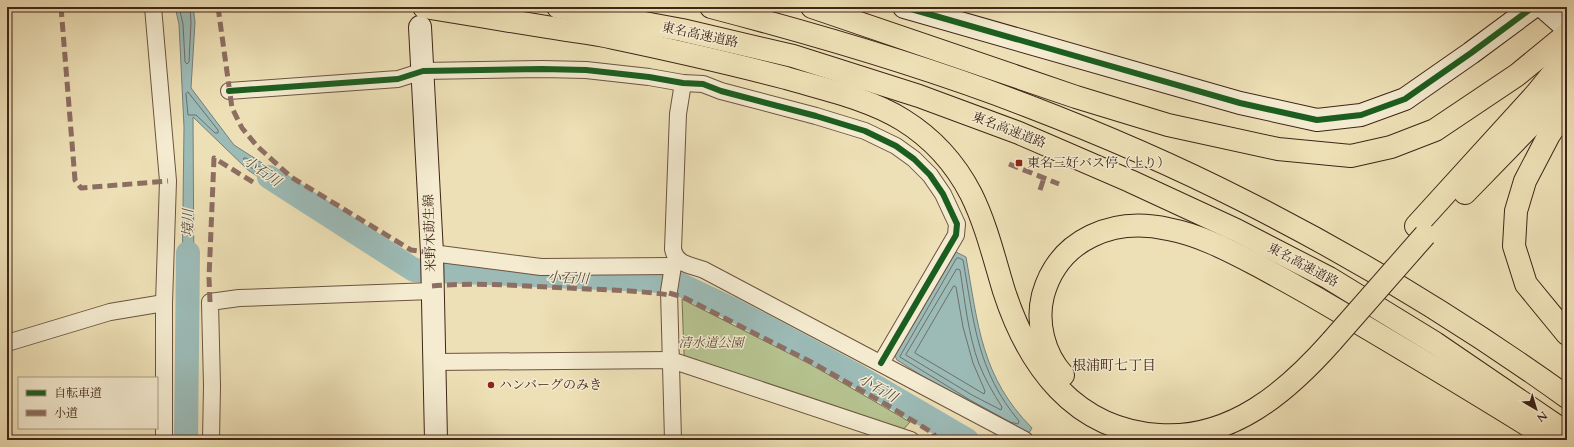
<svg xmlns="http://www.w3.org/2000/svg" width="1574" height="447" font-family="Cardo,'Noto Serif JP',serif">
<style>
.green{fill:#b6c390;stroke:#7a7454}
.water{fill:#9cbbb7;stroke:#777f77}
.lines{fill:none;stroke-linecap:round;stroke-linejoin:round}
.shore{stroke:#6e7068;stroke-width:1}
.river{stroke:#9cbbb7;stroke-width:24}
.street-casing{stroke:#6b5440;stroke-width:18}
.secondary-casing{stroke:#3f2518;stroke-width:24}
.highway-casing{stroke:#3f2518;stroke-width:24}
.street{stroke:#f4ebd0;stroke-width:16}
.secondary{stroke:#f4ebd0;stroke-width:22}
.highway{stroke:#eee0b6;stroke-width:22}
.highway-bridge-casing{stroke:#3f2518;stroke-width:24;stroke-linecap:butt}
.highway-bridge{stroke:#eee0b6;stroke-width:22}
.quiet{stroke:#8d6e63;stroke-width:5;stroke-dasharray:10 5;stroke-linecap:butt}
.cycleway-casing{stroke:#f4ebd0;stroke-width:8}
.cycleway{stroke:#1b5e20;stroke-width:6}
.poi-dot{fill:#8f2418;stroke:#f4ebd0;stroke-width:1.5}
.labels{text-anchor:middle;dominant-baseline:central;stroke-width:3;stroke-linejoin:round;paint-order:stroke}
.street-label{font-size:13px;fill:#3f2518;stroke:#f4ebd0}
.poi-label{font-size:13px;fill:#3f2518;stroke:#f4ebd0;text-anchor:start}
.park-label{font-size:13px;font-style:italic;fill:#5d4c36;stroke:#f4ebd0}
.water-label{font-size:14px;font-style:italic;fill:#564a40;stroke:#f4ebd0}
.neighbourhood-label{font-size:14px;fill:#3f2518;stroke:#f4ebd0}
</style>
<rect width="100%" height="100%" fill="#eee0b6"/>
<filter id="stains"><feTurbulence type="fractalNoise" baseFrequency=".005" numOctaves="4"/><feColorMatrix values="0 0 0 0 .2 0 0 0 0 .09 0 0 0 0 .02 0 0 0 .5 -.17"/></filter>
<radialGradient id="worn" r=".72"><stop offset=".6" stop-color="#630" stop-opacity="0"/><stop offset="1" stop-color="#630" stop-opacity=".3"/></radialGradient>
<polygon class="green" points="682,299 810,364 910,422 902,431 688,362 684,354"/>
<g class="water">
<polygon points="175,7 193,7 195,22 191,88 234,145 301,188 294,201 248,170 193,117 194,286 182,287 184,127 179,24"/>
<path d="M 956,252 L 966,257 C 978,324 981,377 1032,428 L 1029,433 C 982,416 939,386 897,360 L 895,356 Z"/>
</g>
<g class="lines">
<g class="shore">
<polyline points="179,7 183,24 185,62 187,64 189,62 191,22 190,7"/>
<polygon points="188,92 218,130 218,133 215,133 196,115 188,115 186,94"/>
<polygon points="244,158 246,158 294,189 294,194 291,194 250,167 244,160"/>
<path d="M 957,258 L 959,258 L 963,260 C 974,322 977,371 1019,421 L 1018,424 L 1010,422 L 970,400 L 900,357 Z"/>
<path d="M 957,269 L 960,270 C 965,301 968,334 979,364 C 985,379 993,393 1002,407 L 1001,410 L 972,395 L 906,355 Z"/>
<polygon points="954,286 956,287 963,327 973,363 985,391 984,394 915,353"/>
</g>
<g class="river">
<polyline points="269,177 414,270 648,280 677,283 732,309 856,375 967,440"/>
<polyline points="186,440 188,253"/>
</g>
<defs>
<g id="street">
<polyline points="153,7 168,181 164,303 164,440"/>
<path d="M 683,83 L 678,114 L 673,249 C 676,265 691,265 704,270 L 1025,440"/>
<polyline points="229,91 398,79 423,71 542,69 586,70 649,77 683,83 703,84 721,91 816,116 865,131 896,146 914,159 930,175 943,194 957,224 956,235 881,363"/>
<polyline points="432,253 541,267 673,266"/>
<polyline points="7,343 110,312 164,303"/>
<polyline points="435,362 671,360 911,440"/>
<polyline points="211,440 212,386 210,302 239,298 432,291"/>
<polyline points="673,440 669,291 673,266 677,259"/>
</g>
<g id="secondary">
<polyline points="904,7 1240,103 1317,120 1361,115 1405,99 1471,53 1533,7"/>
<polyline points="1543,7 1567,28"/>
<polyline points="420,27 432,253 436,440"/>
</g>
<g id="highway">
<path d="M 424,7 C 465,14 506,20 547,27 C 569,31 592,33 614,38 C 671,50 729,63 786,78 C 823,89 870,99 903,120 C 932,138 955,163 971,194 C 986,224 994,258 1004,291 C 1028,365 1074,430 1159,435 C 1231,440 1287,392 1332,341"/>
<polyline points="558,7 682,30 793,56 919,96 1019,133 1130,181 1236,230 1329,278 1435,343 1567,433"/>
<path d="M 711,7 C 818,35 925,66 1028,106 C 1101,134 1173,165 1242,200 C 1355,257 1464,323 1567,397"/>
<polyline points="812,7 1076,97 1168,125 1278,149 1351,156 1391,147 1435,130 1517,75 1567,34"/>
<polyline points="1567,107 1549,135 1525,181 1516,211 1514,246 1526,284 1567,334"/>
<polyline points="1465,193 1567,88"/>
<polyline points="1416,226 1536,94 1567,56"/>
<path d="M 1063,375 C 1044,354 1036,323 1043,295 C 1059,238 1114,217 1168,229 C 1200,235 1228,250 1257,265 C 1279,277 1301,289 1323,302 C 1400,347 1476,393 1552,440"/>
</g>
</defs>
<use href="#street" class="street-casing"/>
<use href="#secondary" class="secondary-casing"/>
<use href="#highway" class="highway-casing"/>
<use href="#street" class="street"/>
<use href="#secondary" class="secondary"/>
<use href="#highway" class="highway"/>
<defs>
<polyline id="highway-bridge" points="1332,341 1425,235"/>
</defs>
<use href="#highway-bridge" class="highway-bridge-casing"/>
<use href="#highway-bridge" class="highway-bridge"/>
<g class="quiet">
<polyline points="61,7 75,180 81,188 168,181"/>
<polyline points="218,7 232,108 242,128 257,146 291,177 411,250 432,253"/>
<polyline points="1009,164 1059,184"/>
<polyline points="1040,190 1044,178"/>
<path d="M 432,286 C 477,282 524,286 569,288 C 602,290 636,290 669,295"/>
<polyline points="669,293 683,297 811,362 887,405 933,433 937,440"/>
<polyline points="210,302 209,278 214,158 256,184"/>
</g>
<defs>
<g id="cycleway">
<polyline points="904,7 1240,103 1317,120 1361,115 1405,99 1471,53 1533,7"/>
<polyline points="229,91 398,79 423,71 542,69 586,70 649,77 683,83 703,84 721,91 816,116 865,131 896,146 914,159 930,175 943,194 957,224 956,235 881,363"/>
</g>
</defs>
<use href="#cycleway" class="cycleway-casing"/>
<use href="#cycleway" class="cycleway"/>
</g>
<g class="poi-dot">
<rect x="1015" y="159" width="8" height="8" rx="2"/>
<circle cx="491" cy="385" r="4"/>
</g>
<g class="labels">
<g class="street-label">
<text transform="translate(700 35) rotate(12)">東名高速道路</text>
<text transform="translate(1009 130) rotate(21)">東名高速道路</text>
<text transform="translate(430 233) rotate(-92)">米野木莇生線</text>
<text transform="translate(1303 265) rotate(28)">東名高速道路</text>
</g>
<g class="poi-label">
<text x="1027" y="163">東名三好バス停（上り）</text>
<text x="499" y="385">ハンバーグのみき</text>
</g>
<g class="park-label">
<text x="711" y="343">清水道公園</text>
</g>
<g class="water-label">
<text transform="translate(262 171) rotate(35)">小石川</text>
<text transform="translate(188 223) rotate(-89)">境川</text>
<text transform="translate(568 278) rotate(3)">小石川</text>
<text transform="translate(878 388) rotate(30)">小石川</text>
</g>
<g class="neighbourhood-label">
<text x="1114" y="365">根浦町七丁目</text>
</g>
</g>
<rect width="1574" height="447" fill="none" stroke="#eee0b6" stroke-width="24"/>
<rect x="8" y="8" width="1558" height="431" fill="none" stroke="#3f2518" stroke-width="2"/>
<rect x="12" y="12" width="1550" height="423" fill="none" stroke="#3f2518"/>
<rect x="18" y="377" width="140" height="52" fill="#f4ebd0" stroke="#ac9c86"/>
<rect x="26" y="390" width="20" height="6" fill="#1b5e20" stroke="#ac9c86"/>
<text x="54" y="397" font-size="12" fill="#3f2518">自転車道</text>
<rect x="26" y="410" width="20" height="6" fill="#8d6e63" stroke="#ac9c86"/>
<text x="54" y="417" font-size="12" fill="#3f2518">小道</text>
<g transform="translate(1536 409) rotate(142)" stroke="#f4ebd0" stroke-width="3" paint-order="stroke">
<path d="M0-3L7 15L0 10L-7 15Z" fill="#3f2518"/>
<text y="-6" font-size="11" font-weight="bold" text-anchor="middle" fill="#3f2518">N</text>
</g>
<rect width="100%" height="100%" filter="url(#stains)"/>
<rect width="100%" height="100%" fill="url(#worn)"/>
</svg>
